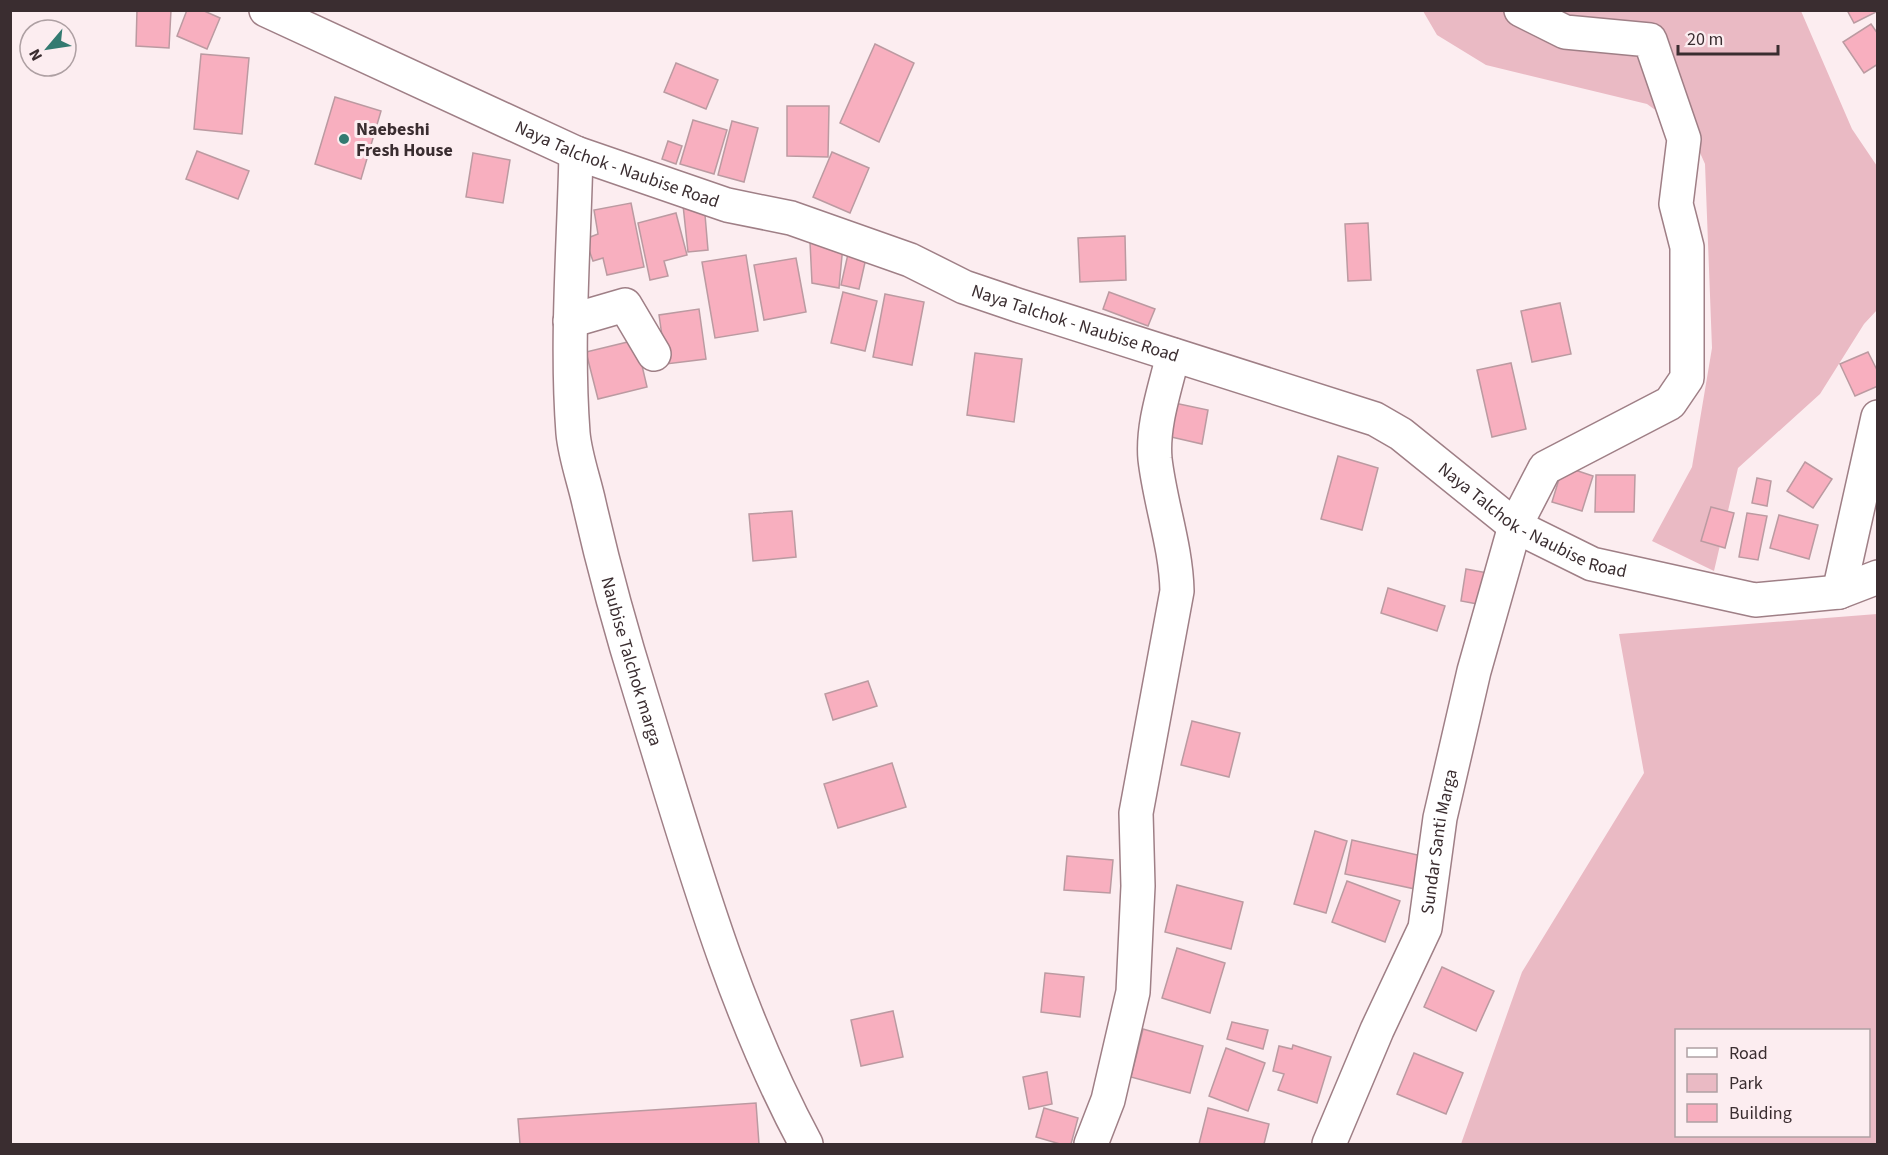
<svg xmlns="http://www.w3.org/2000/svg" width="1888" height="1155" font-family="'Source Sans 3',sans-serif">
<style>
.green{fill:#eabac4;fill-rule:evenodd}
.building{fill:#f8afbf;stroke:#bb9aa1;stroke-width:1.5}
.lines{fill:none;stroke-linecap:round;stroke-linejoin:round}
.minor-casing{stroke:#9f7f86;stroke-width:36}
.minor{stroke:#fff;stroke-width:33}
.poi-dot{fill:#337a71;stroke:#fcedf0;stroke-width:2}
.labels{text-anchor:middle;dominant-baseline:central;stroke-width:6;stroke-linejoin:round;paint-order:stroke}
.poi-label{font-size:18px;font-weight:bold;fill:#3a2d30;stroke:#fcedf0;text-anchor:start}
.street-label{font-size:18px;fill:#3a2d30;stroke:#fcedf0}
</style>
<rect width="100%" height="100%" fill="#fcedf0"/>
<g class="green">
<polygon points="1423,11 1801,11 1852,129 1877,166 1877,310 1864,324 1820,394 1738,468 1714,571 1652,541 1692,467 1712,348 1705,164 1693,137 1647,104 1486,65 1437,35"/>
<path d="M 1877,614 L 1877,1144 L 1461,1144 L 1522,972 L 1644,773 L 1619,634 ZM 1676,1030 L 1868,1030 L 1868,1136 L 1676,1136 Z"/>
</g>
<g class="building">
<polygon points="137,10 171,10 169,48 136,46"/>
<polygon points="187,10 202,10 220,18 207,49 177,36"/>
<polygon points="1847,10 1878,10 1878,11 1854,23"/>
<polygon points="1871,24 1878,34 1878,64 1864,73 1843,42"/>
<polygon points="875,44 914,63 879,142 840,123"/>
<polygon points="201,54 249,58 242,134 194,129"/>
<polygon points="676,63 718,80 706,109 664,92"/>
<polygon points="335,97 381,111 361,179 315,164"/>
<polygon points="787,106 829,106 828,157 787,156"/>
<polygon points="693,120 727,130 714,174 680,164"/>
<polygon points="732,121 758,128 744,182 718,175"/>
<polygon points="668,141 682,146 676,164 662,159"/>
<polygon points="197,151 249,171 238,199 186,179"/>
<polygon points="832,152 869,168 850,213 813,197"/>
<polygon points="473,153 510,160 503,203 466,197"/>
<polygon points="631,203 644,267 607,275 603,258 593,261 585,239 598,234 594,210"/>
<polygon points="704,203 708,250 688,252 683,205"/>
<polygon points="676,213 687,255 664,261 668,276 650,280 638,223"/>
<polygon points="1368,223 1371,280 1348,281 1345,224"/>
<polygon points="1125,236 1126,280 1080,282 1078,238"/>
<polygon points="810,242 843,245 839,288 812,283"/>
<polygon points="848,254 866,258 859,289 841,285"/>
<polygon points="746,255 758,331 715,338 702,262"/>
<polygon points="796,258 806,312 764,320 754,265"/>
<polygon points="843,292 877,301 865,351 831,343"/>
<polygon points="1109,292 1155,309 1148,326 1103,309"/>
<polygon points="885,294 924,302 912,365 873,357"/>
<polygon points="1560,303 1571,354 1532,362 1521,311"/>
<polygon points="699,309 706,359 666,364 659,315"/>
<polygon points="636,340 647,387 598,399 586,352"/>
<polygon points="1868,352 1878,372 1878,386 1855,396 1840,364"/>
<polygon points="975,353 1022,359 1014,422 967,415"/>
<polygon points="1511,363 1526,429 1492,437 1477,370"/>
<polygon points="1165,401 1208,410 1202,444 1158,434"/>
<polygon points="1338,456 1378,468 1362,530 1321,519"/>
<polygon points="1805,462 1832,479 1813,508 1787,491"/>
<polygon points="1563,466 1593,476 1582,511 1552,502"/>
<polygon points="1596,475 1635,475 1634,512 1595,512"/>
<polygon points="1757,478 1771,481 1767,506 1752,503"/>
<polygon points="1711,507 1734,513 1725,548 1701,541"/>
<polygon points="792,511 796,557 753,561 749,514"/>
<polygon points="1747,513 1767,516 1758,560 1739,557"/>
<polygon points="1779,515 1818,525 1809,559 1770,548"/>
<polygon points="1466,569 1488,573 1483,605 1461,601"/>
<polygon points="1388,588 1445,606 1437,631 1381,613"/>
<polygon points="868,681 877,706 833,720 825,694"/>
<polygon points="1192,721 1240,733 1229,777 1181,765"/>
<polygon points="892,763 906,807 838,828 824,784"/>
<polygon points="1315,831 1347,841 1326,913 1294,904"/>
<polygon points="1352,840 1422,856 1415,889 1345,874"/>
<polygon points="1067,856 1113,860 1110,893 1064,890"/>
<polygon points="1347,881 1400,901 1385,942 1332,922"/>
<polygon points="1177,885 1243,902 1231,949 1165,932"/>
<polygon points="1177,948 1225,963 1210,1013 1162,998"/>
<polygon points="1442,967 1494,991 1476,1031 1424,1007"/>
<polygon points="1045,973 1084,977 1080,1017 1041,1012"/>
<polygon points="893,1011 903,1057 861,1066 851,1020"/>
<polygon points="1232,1022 1268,1030 1263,1049 1227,1039"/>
<polygon points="1143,1029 1203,1046 1190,1093 1131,1077"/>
<polygon points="1293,1045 1331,1057 1317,1103 1278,1090 1284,1074 1273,1071 1279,1046 1292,1049"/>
<polygon points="1226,1048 1265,1063 1248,1111 1209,1096"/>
<polygon points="1414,1053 1463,1073 1446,1114 1397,1094"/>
<polygon points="1047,1072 1052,1104 1029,1109 1023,1077"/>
<polygon points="756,1103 759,1144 520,1144 518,1119"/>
<polygon points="1044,1108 1078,1118 1071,1144 1060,1144 1036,1137"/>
<polygon points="1208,1108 1269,1124 1264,1144 1199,1144"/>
</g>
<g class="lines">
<defs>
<g id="minor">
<path id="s1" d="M 266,10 L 576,153 L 727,205 L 791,218 L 910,260 L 964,287 L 1017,305 L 1375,419 L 1401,434 L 1515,526 L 1592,564 L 1755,600 L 1839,592 L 1878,577"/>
<path id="s2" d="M 576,153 C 574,246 566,340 573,433 C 575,456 584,480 589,503 C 604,569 622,634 642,698 C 689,849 731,1005 806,1144"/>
<polyline points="570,321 625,305 654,354"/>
<polyline points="1839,592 1878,417"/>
<path d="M 1091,1144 L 1108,1100 L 1133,992 L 1138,886 L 1136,813 L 1177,591 C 1176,546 1160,503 1155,459 C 1152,425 1165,389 1173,355"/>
<path id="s3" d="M 1329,1144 L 1377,1030 L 1425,928 L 1440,818 L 1474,671 L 1515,526 L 1545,468 L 1670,403 L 1687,378 L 1687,247 L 1676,204 L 1684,139 L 1650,40 L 1565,32 L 1521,10"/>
</g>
</defs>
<use href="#minor" class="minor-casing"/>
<use href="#minor" class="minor"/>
</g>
<circle class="poi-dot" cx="344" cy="139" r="6"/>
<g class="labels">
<g class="poi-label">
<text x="356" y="129">Naebeshi<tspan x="356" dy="21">Fresh House</tspan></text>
</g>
<g class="street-label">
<text stroke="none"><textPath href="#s1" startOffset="384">Naya Talchok - Naubise Road</textPath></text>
<text stroke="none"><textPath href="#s1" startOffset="870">Naya Talchok - Naubise Road</textPath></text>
<text stroke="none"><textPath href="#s1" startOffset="1374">Naya Talchok - Naubise Road</textPath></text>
<text stroke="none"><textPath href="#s2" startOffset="516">Naubise Talchok marga</textPath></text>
<text stroke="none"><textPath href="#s3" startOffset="324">Sundar Santi Marga</textPath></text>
</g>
</g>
<rect width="1888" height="1155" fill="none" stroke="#3a2d30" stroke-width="24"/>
<rect x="1675" y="1029" width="195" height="108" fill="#fcedf0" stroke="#aea0a3" stroke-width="1.5"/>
<rect x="1687" y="1048" width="30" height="9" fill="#ffffff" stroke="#aea0a3" stroke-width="1.5"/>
<text x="1729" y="1059" font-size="18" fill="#3a2d30">Road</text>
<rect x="1687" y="1074" width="30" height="18" fill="#eabac4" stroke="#aea0a3" stroke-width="1.5"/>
<text x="1729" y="1089" font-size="18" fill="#3a2d30">Park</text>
<rect x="1687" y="1104" width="30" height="18" fill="#f8afbf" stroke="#aea0a3" stroke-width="1.5"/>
<text x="1729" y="1119" font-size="18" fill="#3a2d30">Building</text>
<g transform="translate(48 48) rotate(241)"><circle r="28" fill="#fcedf0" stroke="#aea0a3" stroke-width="1.5"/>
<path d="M0-4.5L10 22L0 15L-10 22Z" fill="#337a71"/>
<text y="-9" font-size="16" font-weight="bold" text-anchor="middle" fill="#3a2d30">N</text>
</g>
<path d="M1678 45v9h100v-9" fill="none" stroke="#3a2d30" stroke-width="3"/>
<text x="1687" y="45" font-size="18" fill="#3a2d30" stroke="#fcedf0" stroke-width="4.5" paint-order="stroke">20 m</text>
</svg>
